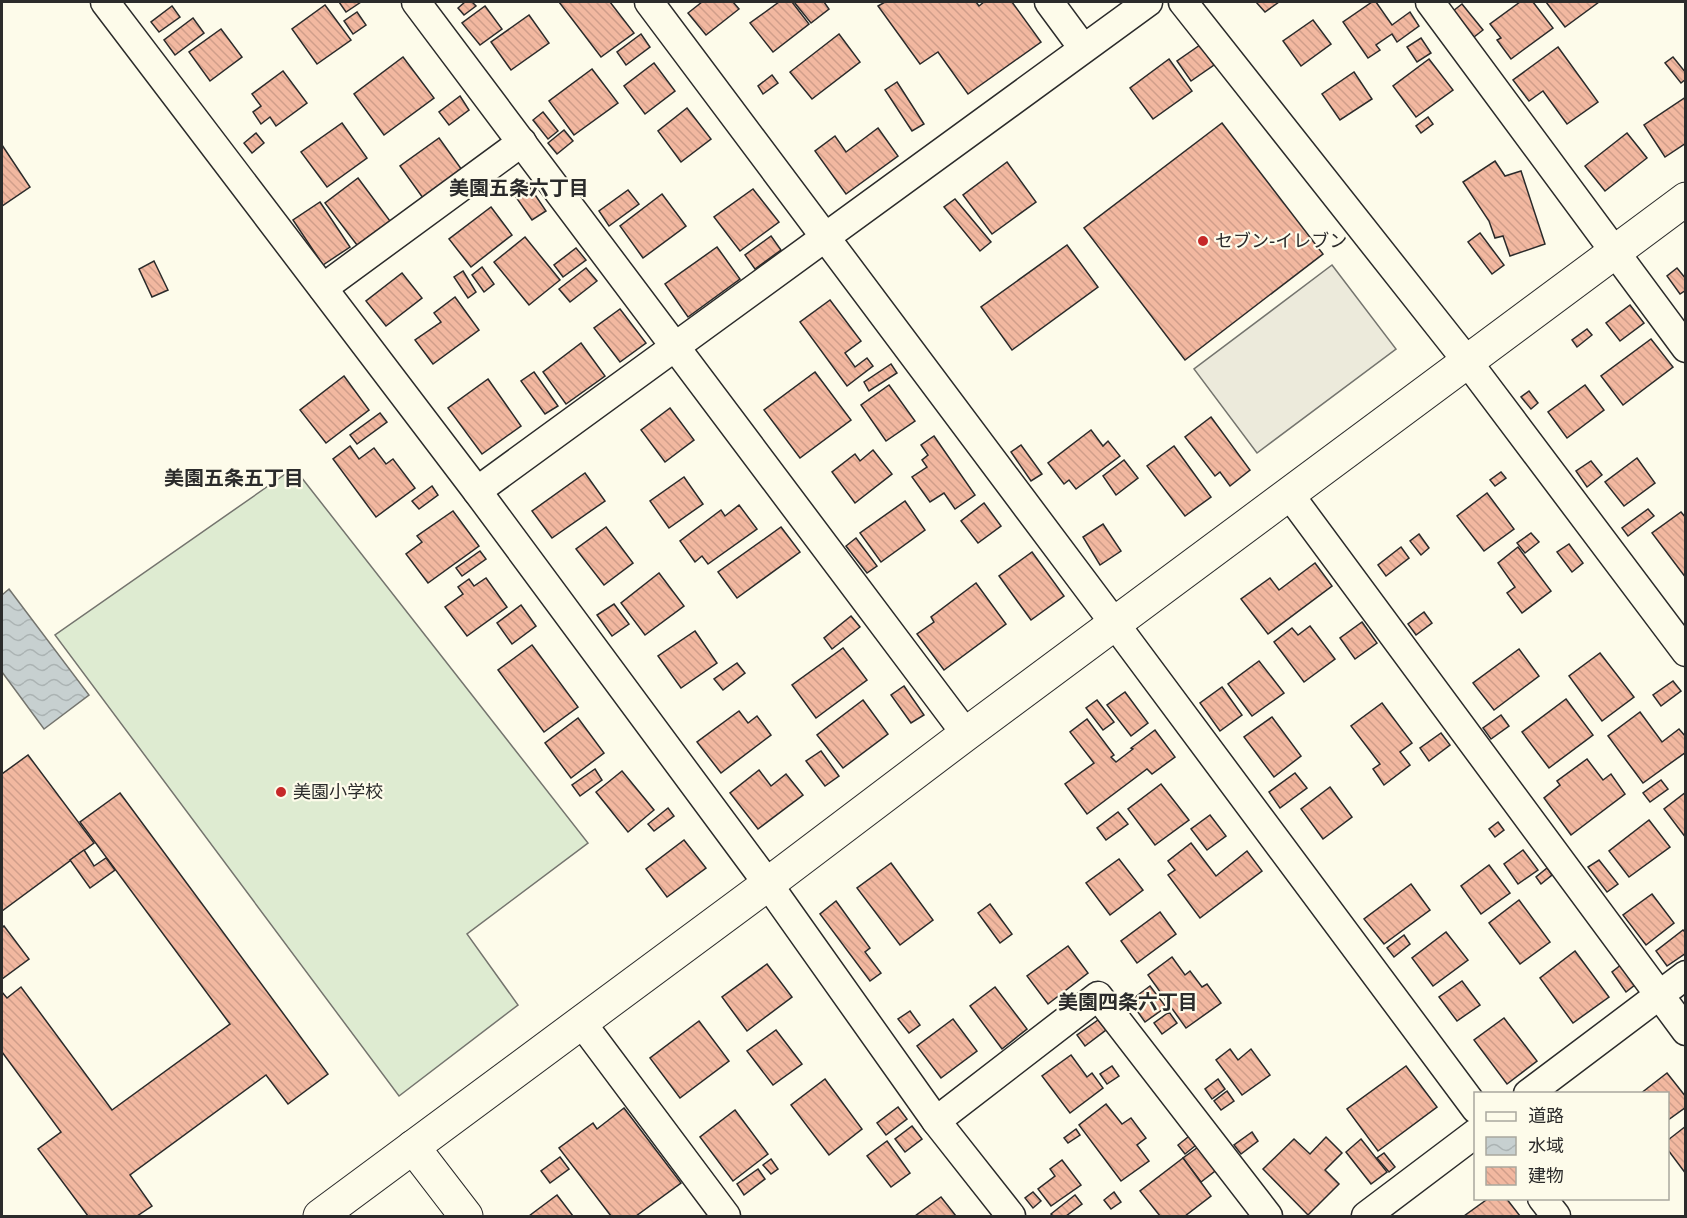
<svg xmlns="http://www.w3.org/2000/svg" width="1687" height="1218" font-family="Signika,'Noto Sans JP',sans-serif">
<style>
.pitch{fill:#deebd1;stroke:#74746e;stroke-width:1.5}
.parking{fill:#eceadb;stroke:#74746e;stroke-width:1.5}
.water{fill:url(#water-waves);stroke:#74746e;stroke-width:1.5}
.building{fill:url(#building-back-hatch);stroke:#2b2b2b;stroke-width:1.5}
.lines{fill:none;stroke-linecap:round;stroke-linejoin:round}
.minor-casing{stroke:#2b2b2b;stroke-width:31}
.tertiary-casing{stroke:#2b2b2b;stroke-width:35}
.minor{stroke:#fdfbea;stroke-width:28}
.tertiary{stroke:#fdfbea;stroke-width:33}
.poi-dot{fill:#c62828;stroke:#fdfbea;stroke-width:2}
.labels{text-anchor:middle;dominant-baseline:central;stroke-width:4.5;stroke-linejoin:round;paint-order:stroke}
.poi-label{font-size:18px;fill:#2b2b2b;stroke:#fdfbea;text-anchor:start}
.neighbourhood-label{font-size:20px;font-weight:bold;fill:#2b2b2b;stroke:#fdfbea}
</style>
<defs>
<pattern id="water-waves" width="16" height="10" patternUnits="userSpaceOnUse" patternTransform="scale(1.5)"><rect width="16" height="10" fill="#c7d0d0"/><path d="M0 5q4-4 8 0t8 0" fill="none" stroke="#abb3b3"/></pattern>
<pattern id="building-back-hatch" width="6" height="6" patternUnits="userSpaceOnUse" patternTransform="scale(1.5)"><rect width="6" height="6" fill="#f2b8a0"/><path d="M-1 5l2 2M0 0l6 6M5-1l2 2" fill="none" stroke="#d09e8a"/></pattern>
</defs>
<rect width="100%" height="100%" fill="#fdfbea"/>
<polygon class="pitch" points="294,468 588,843 467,934 518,1005 399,1096 55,635"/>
<polygon class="parking" points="1332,265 1396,349 1257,453 1194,369"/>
<polygon class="water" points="9,589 89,695 44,729 2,672 2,595"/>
<g class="building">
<polygon points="339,2 361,2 346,12"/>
<polygon points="465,2 472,2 476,6 464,15 458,8"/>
<polygon points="559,2 610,2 634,33 601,57"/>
<polygon points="702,2 733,2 739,9 706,35 688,13"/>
<polygon points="779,2 792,2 809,24 773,52 750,23"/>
<polygon points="794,2 824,2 829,9 811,23"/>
<polygon points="885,2 976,2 979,6 984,2 1012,2 1041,42 968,94 938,52 920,64 878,6"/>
<polygon points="1256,2 1279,2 1265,12"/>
<polygon points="1372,2 1376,2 1392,25 1410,12 1419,26 1397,42 1392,34 1376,45 1380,50 1368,58 1343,22"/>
<polygon points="1520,2 1533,2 1553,28 1511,59 1497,40 1501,38 1490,24"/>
<polygon points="1546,2 1599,2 1565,27"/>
<polygon points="1462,4 1483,30 1474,37 1453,11"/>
<polygon points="325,5 351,40 317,64 292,29"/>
<polygon points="172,6 180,17 159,32 151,22"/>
<polygon points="485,6 502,29 480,45 462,23"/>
<polygon points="357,12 366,25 353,34 344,21"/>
<polygon points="529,15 549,43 511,70 491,42"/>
<polygon points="193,18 204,33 175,55 164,40"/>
<polygon points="1313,20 1331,44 1301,66 1283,41"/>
<polygon points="221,29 242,57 210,81 189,52"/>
<polygon points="641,34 650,47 626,65 617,52"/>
<polygon points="839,34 860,62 812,99 790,72"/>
<polygon points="1421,38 1431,53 1417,62 1407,47"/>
<polygon points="1200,45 1214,65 1191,81 1177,61"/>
<polygon points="1558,47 1598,102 1567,124 1543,91 1529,101 1513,80"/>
<polygon points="403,57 434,98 384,135 354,94"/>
<polygon points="1673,57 1686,73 1686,79 1681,83 1665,63"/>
<polygon points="1169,59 1192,91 1153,119 1130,88"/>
<polygon points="1429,59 1453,90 1416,117 1393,86"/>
<polygon points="654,63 675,91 645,114 624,86"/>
<polygon points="592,69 618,103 574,135 549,101"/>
<polygon points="283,71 307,103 276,126 270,117 261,124 253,112 261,106 252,94"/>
<polygon points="1354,72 1372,99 1340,120 1322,94"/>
<polygon points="772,75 778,83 763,94 758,86"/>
<polygon points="897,82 924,124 912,131 885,90"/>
<polygon points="460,96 469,110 449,125 439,112"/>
<polygon points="1686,97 1686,143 1665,157 1644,125"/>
<polygon points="687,108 711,139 681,162 658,131"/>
<polygon points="543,112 558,131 548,139 533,120"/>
<polygon points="1428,117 1433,124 1421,133 1416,126"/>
<polygon points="342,123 367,158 327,187 301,152"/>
<polygon points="1222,123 1323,254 1185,360 1084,228"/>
<polygon points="878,128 898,156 846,194 815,151 835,136 846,152"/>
<polygon points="564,130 573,141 557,154 548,143"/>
<polygon points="256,133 264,143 252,153 244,143"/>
<polygon points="1627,133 1647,158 1605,191 1585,166"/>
<polygon points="439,138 462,170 423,198 400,166"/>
<polygon points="2,145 30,187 2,206"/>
<polygon points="1495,161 1505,176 1521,171 1545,244 1510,256 1503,236 1495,238 1489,221 1463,182"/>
<polygon points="1007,162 1036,202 992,234 963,195"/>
<polygon points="358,178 390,221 357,245 325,203"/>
<polygon points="525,180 546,211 532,220 511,190"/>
<polygon points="753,189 779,222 740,251 714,217"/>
<polygon points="628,190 639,204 609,226 599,211"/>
<polygon points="662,194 686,226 643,258 620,226"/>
<polygon points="955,199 991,242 980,251 944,207"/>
<polygon points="320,202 350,247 323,265 293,220"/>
<polygon points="491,207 512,235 471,267 449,239"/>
<polygon points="1480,233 1504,265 1492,274 1468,242"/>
<polygon points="771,236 781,250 755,269 745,255"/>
<polygon points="525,237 560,280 529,305 494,262"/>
<polygon points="1067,245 1098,287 1012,350 981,307"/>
<polygon points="717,247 740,279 688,317 665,284"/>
<polygon points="576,248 586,260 563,277 554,265"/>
<polygon points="154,261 168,290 152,297 139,269"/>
<polygon points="482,267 494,284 484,292 472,275"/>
<polygon points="586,268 597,281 570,302 559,289"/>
<polygon points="1677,268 1686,279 1686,290 1680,294 1667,276"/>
<polygon points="463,271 476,292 468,298 454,277"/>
<polygon points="402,273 422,298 386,326 366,301"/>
<polygon points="455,297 479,330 433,364 415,340 441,322 434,313"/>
<polygon points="830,300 861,341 845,353 855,367 867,358 873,366 847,386 800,322"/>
<polygon points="1630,305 1644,323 1620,341 1606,323"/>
<polygon points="620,309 646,343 620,362 594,328"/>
<polygon points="1587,329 1592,335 1577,347 1572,340"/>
<polygon points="1651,339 1673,367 1623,405 1601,376"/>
<polygon points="581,343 605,376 566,404 543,372"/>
<polygon points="891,364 897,373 869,391 864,382"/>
<polygon points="534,372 558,406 545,414 521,381"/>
<polygon points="815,372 851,420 800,458 764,410"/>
<polygon points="344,376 369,410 326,443 300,410"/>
<polygon points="488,379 521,426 482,454 448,408"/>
<polygon points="889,385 915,421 886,441 861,405"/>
<polygon points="1585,385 1604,410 1567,438 1548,412"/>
<polygon points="1529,391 1538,403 1531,409 1521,397"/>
<polygon points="670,408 694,440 665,462 641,430"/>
<polygon points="380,413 387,422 357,444 350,435"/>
<polygon points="1211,417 1250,470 1230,486 1220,472 1215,476 1185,437"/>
<polygon points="1091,430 1103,446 1108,441 1120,456 1076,489 1069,480 1064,484 1048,463"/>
<polygon points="934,436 975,495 955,509 944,493 930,502 912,477 927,467 922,460 928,455 921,445"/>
<polygon points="1021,445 1042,474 1031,481 1011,452"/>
<polygon points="350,446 359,459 374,448 386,464 393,459 415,488 376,517 333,459"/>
<polygon points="1174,446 1211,497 1185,516 1147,466"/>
<polygon points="873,450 892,474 855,503 832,472 855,454 860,461"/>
<polygon points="1637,458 1655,483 1624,506 1605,482"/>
<polygon points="1124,460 1138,478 1116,495 1103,476"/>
<polygon points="1591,461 1602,475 1587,487 1576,471"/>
<polygon points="1501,472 1506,478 1495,486 1490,480"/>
<polygon points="585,473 605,501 552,538 532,511"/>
<polygon points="684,477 703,504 669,528 650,501"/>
<polygon points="432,486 438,495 419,509 412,501"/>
<polygon points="1487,493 1514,529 1484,551 1457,516"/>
<polygon points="905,501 925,530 881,562 860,533"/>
<polygon points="984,503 1001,526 978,543 961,521"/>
<polygon points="739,505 757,529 708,564 702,556 695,562 680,541 721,510 725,516"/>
<polygon points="1648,509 1654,516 1628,536 1622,528"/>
<polygon points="453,511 479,546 428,583 406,554 422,542 417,536"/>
<polygon points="1681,512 1686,518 1686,578 1652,533"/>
<polygon points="1103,524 1121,551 1100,565 1083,537"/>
<polygon points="606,527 633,563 604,585 576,549"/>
<polygon points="781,527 800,552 737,598 718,572"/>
<polygon points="1531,533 1539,542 1525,553 1517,543"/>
<polygon points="1419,534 1429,548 1421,555 1410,541"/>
<polygon points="856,538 877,566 867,573 846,546"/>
<polygon points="1569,544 1583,563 1572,572 1557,552"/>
<polygon points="1401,547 1409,558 1386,576 1378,565"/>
<polygon points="1518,547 1551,591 1522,613 1507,593 1515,587 1498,563"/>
<polygon points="480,551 486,559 462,576 456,568"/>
<polygon points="1032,552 1064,596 1031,620 999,576"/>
<polygon points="1315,563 1332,586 1268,634 1241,599 1270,578 1279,590"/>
<polygon points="659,573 684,606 645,635 621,603"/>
<polygon points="486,578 507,607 467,636 445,607 463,594 458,587 469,579 474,586"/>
<polygon points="976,583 1006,624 944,670 917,634 934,622 931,617"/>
<polygon points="614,604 629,624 612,636 597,615"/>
<polygon points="521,605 536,626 512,644 497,623"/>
<polygon points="1424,612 1432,623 1416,635 1408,624"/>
<polygon points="851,616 860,627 832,649 824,638"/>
<polygon points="1362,622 1377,643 1355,659 1340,638"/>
<polygon points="1310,626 1335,659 1304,682 1274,642 1292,628 1298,635"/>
<polygon points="695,631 717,663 681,688 658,656"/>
<polygon points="532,645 578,707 544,732 498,670"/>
<polygon points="843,648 867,680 816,718 792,685"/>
<polygon points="1519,649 1539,676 1494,710 1473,683"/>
<polygon points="1600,653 1634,697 1602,721 1569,676"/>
<polygon points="1259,661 1284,693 1252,716 1228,684"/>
<polygon points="737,663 745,673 723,690 714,679"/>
<polygon points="1673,681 1681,691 1661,706 1653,695"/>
<polygon points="904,686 924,715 911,723 891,695"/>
<polygon points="1222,687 1242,715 1220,731 1200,703"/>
<polygon points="1125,692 1148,723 1131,736 1107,705"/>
<polygon points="1566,699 1593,735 1549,768 1522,732"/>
<polygon points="863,700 888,734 843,768 817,735"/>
<polygon points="1097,700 1114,722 1103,730 1086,708"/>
<polygon points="1382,703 1412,743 1400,752 1410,765 1384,785 1373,769 1380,764 1351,726"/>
<polygon points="739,711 748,723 757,716 771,735 721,773 697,742"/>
<polygon points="1640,712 1662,742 1679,729 1686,737 1686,752 1643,783 1608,736"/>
<polygon points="1501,715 1509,726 1491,739 1483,728"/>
<polygon points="1272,717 1301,756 1274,777 1244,737"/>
<polygon points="578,718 604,753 571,778 545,743"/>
<polygon points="1087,719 1114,755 1111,757 1116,762 1133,749 1131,748 1155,730 1175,757 1152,774 1147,769 1087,814 1065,784 1094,763 1070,732"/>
<polygon points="1441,733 1450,745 1429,761 1420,748"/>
<polygon points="821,751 839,776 825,786 806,761"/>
<polygon points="28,755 94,843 2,911 2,774"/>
<polygon points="1587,759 1603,780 1611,774 1625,794 1571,835 1544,798 1560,785 1557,781"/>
<polygon points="595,769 602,780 580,796 572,785"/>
<polygon points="759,770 771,786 786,774 803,795 758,829 730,793"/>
<polygon points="622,771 654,810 628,832 596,792"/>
<polygon points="1295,773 1307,788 1280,808 1269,792"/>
<polygon points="1661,780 1668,789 1650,802 1643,793"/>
<polygon points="1161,784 1189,820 1155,845 1128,809"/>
<polygon points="1330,787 1352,817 1323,839 1301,809"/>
<polygon points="1686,792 1686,838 1664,809"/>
<polygon points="120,793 328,1074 288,1104 266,1075 130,1175 152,1206 137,1216 88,1216 38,1149 61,1132 2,1052 2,992 7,998 21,987 112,1110 230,1024 80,822"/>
<polygon points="668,808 674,816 654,831 648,824"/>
<polygon points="1118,812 1128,824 1106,840 1097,828"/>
<polygon points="1210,815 1226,836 1207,850 1191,829"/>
<polygon points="1649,820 1670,847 1629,877 1609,851"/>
<polygon points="1498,822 1504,830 1495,837 1489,829"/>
<polygon points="684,840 706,868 667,897 646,869"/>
<polygon points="1191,843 1216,876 1247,851 1262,871 1200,918 1168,875 1175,870 1168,861"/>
<polygon points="84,850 94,866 106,858 115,870 90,888 70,860"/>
<polygon points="1523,850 1538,870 1518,884 1504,864"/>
<polygon points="1119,859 1143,890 1110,915 1086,883"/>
<polygon points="1599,860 1618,884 1607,892 1588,867"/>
<polygon points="891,863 933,920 900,945 857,888"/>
<polygon points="1489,865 1510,893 1481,914 1461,886"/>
<polygon points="1547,868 1552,875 1541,884 1536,877"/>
<polygon points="1411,884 1430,910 1384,944 1364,919"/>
<polygon points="1652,894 1674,923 1646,945 1623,915"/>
<polygon points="1519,900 1550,942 1520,964 1489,923"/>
<polygon points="836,901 870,948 865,952 881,973 870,981 820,914"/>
<polygon points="990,904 1012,934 1000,943 978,913"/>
<polygon points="1160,912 1176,934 1137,963 1121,941"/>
<polygon points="4,926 29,959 2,979 2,928"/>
<polygon points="1683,930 1686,933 1686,953 1667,966 1656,951"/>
<polygon points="1446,932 1468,960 1433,986 1412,958"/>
<polygon points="1404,935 1410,944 1394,957 1387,948"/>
<polygon points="1068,946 1088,973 1048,1004 1027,976"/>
<polygon points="1575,951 1609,997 1573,1023 1540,978"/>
<polygon points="1172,957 1185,975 1190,971 1202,987 1207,984 1221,1003 1186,1028 1148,975"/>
<polygon points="767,964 792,997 747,1031 722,997"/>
<polygon points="1622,964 1636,984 1626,992 1612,972"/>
<polygon points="1462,981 1480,1005 1457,1021 1439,997"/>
<polygon points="1150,986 1166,1007 1145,1022 1130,1001"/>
<polygon points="995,987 1027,1029 1002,1049 970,1006"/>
<polygon points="910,1011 920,1025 909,1033 898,1019"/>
<polygon points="1169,1012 1177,1023 1162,1034 1154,1023"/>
<polygon points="1504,1018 1537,1061 1507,1084 1474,1040"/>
<polygon points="953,1019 977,1051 941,1078 917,1046"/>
<polygon points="1098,1020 1106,1030 1085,1046 1077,1035"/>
<polygon points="699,1021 729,1061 680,1098 650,1058"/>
<polygon points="776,1030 802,1064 773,1085 747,1051"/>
<polygon points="1230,1049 1238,1060 1251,1049 1270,1075 1242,1095 1216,1060"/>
<polygon points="1071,1055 1087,1077 1092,1073 1103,1088 1070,1113 1042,1076"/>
<polygon points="1112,1066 1119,1076 1107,1084 1100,1074"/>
<polygon points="1406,1066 1437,1107 1378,1151 1347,1109"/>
<polygon points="1667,1073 1686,1097 1686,1107 1668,1120 1668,1094 1640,1094"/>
<polygon points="825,1079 862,1129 829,1155 791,1105"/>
<polygon points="1218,1079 1225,1089 1212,1099 1205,1089"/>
<polygon points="1227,1091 1234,1101 1221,1110 1214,1101"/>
<polygon points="1106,1104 1122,1124 1131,1118 1146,1138 1137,1145 1149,1161 1121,1181 1079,1125"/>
<polygon points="898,1107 907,1119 886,1135 877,1123"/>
<polygon points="624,1108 681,1183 636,1216 611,1216 559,1148 593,1123 597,1129"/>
<polygon points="735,1110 768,1154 733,1181 700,1137"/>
<polygon points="912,1126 922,1139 905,1152 895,1139"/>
<polygon points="1686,1126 1686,1174 1668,1150 1668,1140"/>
<polygon points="1076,1129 1080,1135 1068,1143 1064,1138"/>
<polygon points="1252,1132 1258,1141 1241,1154 1234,1145"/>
<polygon points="1193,1133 1200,1142 1185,1154 1178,1145"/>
<polygon points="1326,1137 1342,1153 1325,1170 1339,1184 1308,1215 1263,1169 1294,1139 1310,1154"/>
<polygon points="1361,1139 1387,1172 1371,1184 1346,1152"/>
<polygon points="887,1141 910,1173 891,1187 867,1156"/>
<polygon points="1201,1145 1219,1168 1201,1182 1183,1158"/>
<polygon points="1384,1153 1395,1167 1389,1172 1377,1158"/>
<polygon points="560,1157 569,1169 550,1183 541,1171"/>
<polygon points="1183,1158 1211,1196 1185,1216 1160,1216 1140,1191"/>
<polygon points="771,1159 778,1169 771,1174 763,1165"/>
<polygon points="1062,1160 1081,1185 1051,1206 1038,1189 1055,1176 1050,1169"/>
<polygon points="758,1169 765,1179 744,1195 737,1184"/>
<polygon points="1033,1192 1041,1201 1033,1208 1025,1198"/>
<polygon points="1114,1192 1121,1202 1111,1209 1104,1200"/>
<polygon points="557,1195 573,1216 529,1216"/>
<polygon points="1075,1195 1082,1204 1066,1216 1053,1216 1051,1214"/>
<polygon points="941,1197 956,1216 915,1216"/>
<polygon points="1489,1198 1506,1198 1520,1216 1464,1216"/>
</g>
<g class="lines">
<defs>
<g id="minor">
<polyline points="105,2 477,491 768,884 936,1121 1011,1216"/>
<polyline points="416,2 966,734"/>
<polyline points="649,2 1115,624 1476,1109"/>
<polyline points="1049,2 1083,48"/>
<polyline points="1183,2 1467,361 1686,652"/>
<polyline points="1430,2 1686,348"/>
<polyline points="323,288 522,142"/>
<polyline points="477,491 1148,2"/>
<polyline points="1289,494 1686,1031"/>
<polyline points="581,1022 726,1216"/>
<polyline points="1528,1094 1686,975"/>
<polyline points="936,1121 1098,996 1268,1216"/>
<polyline points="1542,1198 1556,1216"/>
<polyline points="1366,1216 1476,1133"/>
</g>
<g id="tertiary">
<polyline points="413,1147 466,1216"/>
<polyline points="320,1216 768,884 966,734 1686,199"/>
</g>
</defs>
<use href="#minor" class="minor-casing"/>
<use href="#tertiary" class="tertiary-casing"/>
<use href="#minor" class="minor"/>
<use href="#tertiary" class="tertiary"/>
</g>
<g class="poi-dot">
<circle cx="1203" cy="241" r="6"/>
<circle cx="281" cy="792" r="6"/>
</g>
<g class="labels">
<g class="poi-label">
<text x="1215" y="241">セブン-イレブン</text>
<text x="293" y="792">美園小学校</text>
</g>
<g class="neighbourhood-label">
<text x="519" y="188">美園五条六丁目</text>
<text x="234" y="478">美園五条五丁目</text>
<text x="1128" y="1002">美園四条六丁目</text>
</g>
</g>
<rect width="1687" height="1218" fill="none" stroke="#2b2b2b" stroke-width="6"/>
<rect x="1474" y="1092" width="195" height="108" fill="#fdfbea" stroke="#a9a89e" stroke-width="1.5"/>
<rect x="1486" y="1112" width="30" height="9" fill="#fdfbea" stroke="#a9a89e" stroke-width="1.5"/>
<text x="1528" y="1122" font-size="18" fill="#2b2b2b">道路</text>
<rect x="1486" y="1137" width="30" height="18" fill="url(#water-waves)" stroke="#a9a89e" stroke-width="1.5"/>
<text x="1528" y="1152" font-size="18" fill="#2b2b2b">水域</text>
<rect x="1486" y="1167" width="30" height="18" fill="url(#building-back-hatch)" stroke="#a9a89e" stroke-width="1.5"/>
<text x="1528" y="1182" font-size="18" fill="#2b2b2b">建物</text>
</svg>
